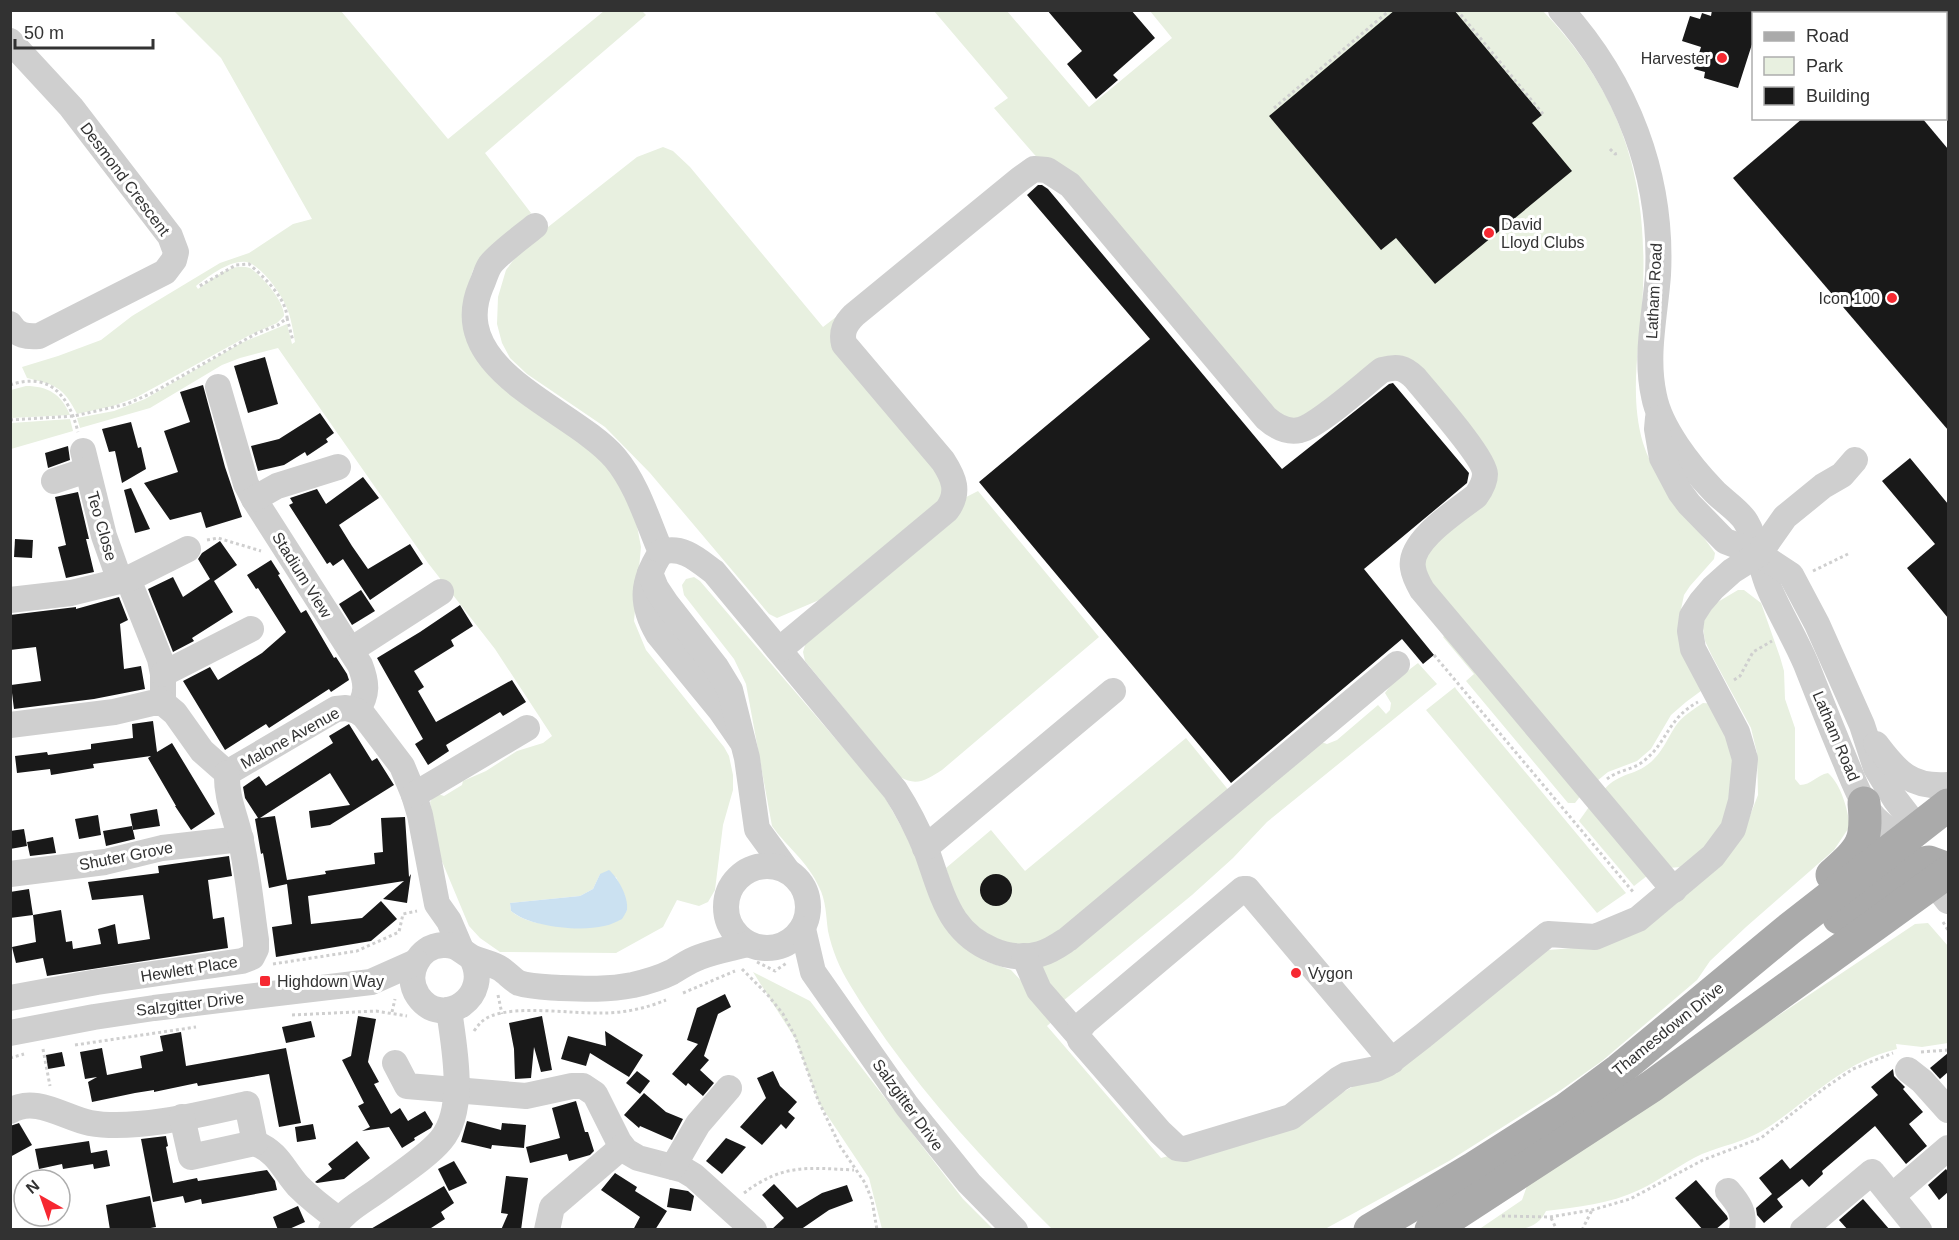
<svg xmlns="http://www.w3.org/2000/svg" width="1959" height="1240" font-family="Arial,sans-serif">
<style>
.green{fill:#e8f0e0;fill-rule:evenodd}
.water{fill:#cbe1f1}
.building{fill:#191919}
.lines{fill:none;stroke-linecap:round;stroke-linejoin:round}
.path{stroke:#cfcfcf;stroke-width:3;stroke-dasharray:3 3;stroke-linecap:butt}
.minor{stroke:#cfcfcf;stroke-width:26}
.major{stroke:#aaa;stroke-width:33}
.poi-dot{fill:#f62831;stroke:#fff;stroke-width:2}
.labels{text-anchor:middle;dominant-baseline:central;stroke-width:6;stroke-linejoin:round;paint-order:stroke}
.poi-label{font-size:16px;fill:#323232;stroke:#fff;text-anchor:start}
.street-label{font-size:16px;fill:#323232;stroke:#fff}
</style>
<rect width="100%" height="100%" fill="#fff"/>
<g class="green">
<path d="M 1542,10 C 1627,98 1650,187 1642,307 C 1638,352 1630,399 1643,443 C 1657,487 1690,517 1715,553 L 1714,559 L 1690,586 L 1684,595 L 1680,614 L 1705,688 L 1686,702 L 1671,715 L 1651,749 L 1637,761 L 1608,772 L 1592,785 L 1424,585 L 1421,553 L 1490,488 L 1414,368 L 1308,420 L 1284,423 L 1033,153 L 994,108 L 1008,98 L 934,11 L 1007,11 L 1089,107 L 1172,38 L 1150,11 Z"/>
<path d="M 174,11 L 341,11 L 448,139 L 604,11 L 642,11 L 646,15 L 485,153 L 531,213 L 485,253 L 473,270 L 464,299 L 463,318 L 470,347 L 479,363 L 497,380 L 608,456 L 634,510 L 641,547 L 634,621 L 646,650 L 724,747 L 729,756 L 733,775 L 733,790 L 723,825 L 715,890 L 708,902 L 699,906 L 677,900 L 663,927 L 616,953 L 500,952 L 480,938 L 469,926 L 441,859 L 430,802 L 434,796 L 438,794 L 444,796 L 462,785 L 463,781 L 486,771 L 517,751 L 543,743 L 552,736 L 495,649 L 428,563 L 278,348 L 240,358 L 222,365 L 150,408 L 80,428 L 77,418 L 114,411 L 145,399 L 241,343 L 287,324 L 292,344 L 295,342 C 293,330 291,317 286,306 C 281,293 260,264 246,262 C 229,260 208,277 196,286 L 198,289 C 213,279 231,262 250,268 C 262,276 285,302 284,316 L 277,323 L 248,336 L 137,397 L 113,406 L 77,414 C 63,386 55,385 27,378 L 22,367 L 58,356 L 101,340 L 132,316 L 220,263 L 249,253 L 293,224 L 312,219 L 221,58 ZM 600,874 L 616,877 L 625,896 L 627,911 C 591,918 543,937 511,911 L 510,903 L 580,896 L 593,889 Z"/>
<path d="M 663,147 L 673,151 L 690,167 L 823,327 L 845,310 L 840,325 L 948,484 L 935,513 L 978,491 L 1099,637 L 942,770 C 928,779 917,787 900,777 L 805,661 L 803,652 L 808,635 L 845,589 L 777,618 L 769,614 L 650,473 L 605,427 L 527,374 L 510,358 L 502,343 L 497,324 L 498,297 L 506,270 L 518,254 L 543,231 L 637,157 Z"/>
<path d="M 26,386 C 48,386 61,394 70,415 L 11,418 L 11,390 Z"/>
<polygon points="70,419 73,431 11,449 11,423"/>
<path d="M 694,577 L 700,581 L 883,794 L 907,837 L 924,877 L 964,943 L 985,961 L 1011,970 L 1056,1018 L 1047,1026 L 1161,1158 L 1286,1124 L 1370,1077 L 1548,950 L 1587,947 L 1749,818 L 1758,795 L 1757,753 L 1751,728 L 1712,656 L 1705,641 L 1703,628 L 1704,620 L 1716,603 L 1738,590 L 1744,590 L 1761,603 L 1780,657 L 1784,671 L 1785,699 L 1795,728 L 1795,779 L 1800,785 C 1811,785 1817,775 1828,773 C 1842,786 1847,808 1850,826 L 1834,850 L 1746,927 L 1710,961 L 1697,980 L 1602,1061 L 1561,1090 L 1449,1161 L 1325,1229 L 1052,1229 C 978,1155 905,1076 850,985 C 840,969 832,950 828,931 C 826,916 826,900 819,887 C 808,862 787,847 772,826 L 746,684 L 734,659 L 684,595 L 682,585 L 686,579 Z"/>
<polygon points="1452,629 1586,789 1575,803 1568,803 1466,681 1474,674 1443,637"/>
<polygon points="1418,663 1437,684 1267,822 1233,858 1192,895 1063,1001 1056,1003 1042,967 1047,962 1318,741 1327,744 1337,740 1378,705 1386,714 1390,710 1391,703 1385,693 1393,682"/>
<polygon points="1455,687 1456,689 1626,893 1597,913 1426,710"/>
<path d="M 1703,703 L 1717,704 L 1733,732 L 1733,805 L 1712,841 L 1681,867 L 1668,868 L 1600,795 C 1617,770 1636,778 1654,759 C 1664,749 1669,735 1677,724 C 1684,715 1694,709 1703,703 Z"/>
<path d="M 1186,738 L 1230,792 L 1066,928 C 1057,933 1046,941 1037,943 C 1006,950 973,930 958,903 C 952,893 950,879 946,868 L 991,830 L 1025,871 Z"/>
<polygon points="1594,800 1652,872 1634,886 1579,821"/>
<path d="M 1928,923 L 1948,946 L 1948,1043 L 1922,1047 L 1896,1044 L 1897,1049 C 1841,1062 1809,1102 1762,1131 C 1743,1142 1722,1146 1702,1154 C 1680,1164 1661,1180 1639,1190 C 1609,1204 1578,1207 1546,1211 C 1534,1237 1502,1229 1478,1230 L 1522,1200 L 1528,1183 L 1915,924 Z"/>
<polygon points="753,972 810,1001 963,1199 993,1229 882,1229 869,1178 819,1103 796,1040"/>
</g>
<path class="water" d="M 609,870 C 618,878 629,897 627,910 C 627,911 622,919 622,919 C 616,922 610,925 604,926 C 580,932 530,927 511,911 L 510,903 L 580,896 L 593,889 L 600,874 Z"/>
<g class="building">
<polygon points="1047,10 1131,10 1155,38 1113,75 1118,80 1096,99 1067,64 1082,51"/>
<polygon points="1395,10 1454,10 1542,115 1532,123 1572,171 1435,284 1396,238 1381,250 1269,116"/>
<polygon points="1712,10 1754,10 1754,38 1738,88 1704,78 1705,72 1694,69 1701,47 1682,41 1690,16 1700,19 1702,13 1711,16"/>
<polygon points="1803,118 1922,118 1948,149 1948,430 1733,178"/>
<polygon points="1038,185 1042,185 1048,189 1282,469 1389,384 1393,383 1469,473 1467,483 1364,569 1434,655 1423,664 1402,639 1231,783 979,482 1150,339 1027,195"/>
<polygon points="265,357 278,404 248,413 234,366"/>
<polygon points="203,385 225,467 242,517 206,528 201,512 170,520 144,483 178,472 164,431 190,422 180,392"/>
<polygon points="320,413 334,433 326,439 328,442 307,456 305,452 284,465 258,471 251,446 279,439"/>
<polygon points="131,422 138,448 141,447 146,469 122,483 115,451 109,452 102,429"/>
<polygon points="68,446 70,460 48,468 45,453"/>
<polygon points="1910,458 1948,504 1948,618 1907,568 1935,544 1882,481"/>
<polygon points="363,477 379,498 339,525 352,546 368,569 410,544 423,564 370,600 343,559 333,566 330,562 327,564 289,505 293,503 290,498 317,489 326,504"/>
<polygon points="131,488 150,529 135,533 124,490"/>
<polygon points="78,492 89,539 86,539 94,572 66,578 58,547 66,545 55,497"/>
<polygon points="15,539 33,540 32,558 14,557"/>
<polygon points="220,541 237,565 214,581 233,612 192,638 194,641 173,652 148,589 173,577 183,597 210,579 198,559 202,553"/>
<polygon points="271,560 280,574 278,575 301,613 306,610 334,658 336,657 347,674 349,680 331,692 329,689 269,728 266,724 225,750 183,681 210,667 218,680 262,653 286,632 258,588 256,589 247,575"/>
<polygon points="361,590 375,611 352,625 339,604"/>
<polygon points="119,597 128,620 120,624 124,669 141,666 145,689 94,699 14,709 11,685 41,681 36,647 10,650 10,615 76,607 76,609"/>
<polygon points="460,605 473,626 451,640 454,646 414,671 424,687 418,691 436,722 512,680 526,702 503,716 500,712 446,745 449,751 428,765 415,744 423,739 377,658 420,632"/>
<polygon points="153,721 157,752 172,743 215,814 191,830 175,806 176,806 148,758 151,756 93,764 94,768 51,775 50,769 17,773 15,756 47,752 48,755 91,749 91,744 133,738 132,724"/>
<polygon points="349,724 372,761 377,758 394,785 330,825 311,828 309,811 350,805 330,773 260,818 275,816 287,880 326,874 325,871 375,864 374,853 383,852 381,818 405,817 409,877 411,874 407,903 383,899 404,881 308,896 311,924 362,918 381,901 397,919 371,941 276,957 272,927 292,924 287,884 269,888 263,853 261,854 255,819 258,818 245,798 243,787 259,776 266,786 333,743 329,736"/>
<polygon points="157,809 160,826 133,830 130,814"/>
<polygon points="98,815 101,835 79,839 75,819"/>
<polygon points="132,826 135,839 106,846 103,831"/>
<polygon points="24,829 27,846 10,849 10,831"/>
<polygon points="53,837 56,853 30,856 27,842"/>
<polygon points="229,856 232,876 208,880 213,919 224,917 228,948 47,976 43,958 16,963 12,947 36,942 33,915 61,910 66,942 72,941 73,949 101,944 98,929 115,924 118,944 150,939 143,895 92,900 88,882 159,873 158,866"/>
<circle cx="996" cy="890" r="16"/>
<polygon points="29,889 33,915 10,918 10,892"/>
<polygon points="725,994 731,1007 718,1014 704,1056 709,1060 700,1070 714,1083 703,1096 688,1083 686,1086 672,1074 698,1044 687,1040 697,1008"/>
<polygon points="358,1016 376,1019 368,1062 379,1082 374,1084 391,1114 400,1108 408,1121 425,1111 433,1124 431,1128 414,1138 415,1140 402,1148 389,1127 362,1131 370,1127 358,1106 364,1103 342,1060 351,1056"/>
<polygon points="542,1016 552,1070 541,1072 534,1047 531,1078 515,1079 514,1049 509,1023"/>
<polygon points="311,1021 315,1037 286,1043 282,1027"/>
<polygon points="605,1031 643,1055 629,1077 590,1053 586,1066 561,1059 568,1036 606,1046"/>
<polygon points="181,1032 186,1066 286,1048 301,1123 279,1127 269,1074 198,1086 197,1083 154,1092 154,1090 135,1093 92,1102 88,1082 97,1077 85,1079 80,1052 102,1048 107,1075 142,1068 140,1056 163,1051 160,1036"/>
<polygon points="62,1052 65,1066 48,1069 46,1055"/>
<polygon points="1948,1053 1948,1072 1940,1079 1930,1068"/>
<polygon points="1893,1069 1894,1076 1905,1087 1903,1089 1923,1112 1909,1124 1927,1146 1906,1164 1875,1126 1822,1171 1823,1174 1809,1187 1802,1179 1777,1199 1783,1207 1764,1223 1757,1215 1756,1208 1772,1194 1759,1178 1782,1159 1790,1169 1878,1095 1871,1087"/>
<polygon points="637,1071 650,1081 640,1094 626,1083"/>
<polygon points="773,1071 780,1086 797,1102 788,1112 795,1118 786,1129 781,1124 762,1145 740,1127 766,1098 757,1078"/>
<polygon points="644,1093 666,1112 683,1119 672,1140 640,1126 639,1128 624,1115"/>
<polygon points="576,1101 585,1132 588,1132 594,1151 590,1155 569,1161 567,1154 530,1163 526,1147 560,1138 552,1108"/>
<polygon points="467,1121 501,1130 502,1123 526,1125 524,1148 492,1145 491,1149 461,1142"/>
<polygon points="19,1123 32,1145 10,1157 10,1126"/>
<polygon points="313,1124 316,1139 297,1142 295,1127"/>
<polygon points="166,1136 168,1146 166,1147 173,1183 197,1178 198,1181 267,1170 275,1181 277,1190 202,1204 201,1199 185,1203 183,1196 153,1202 141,1139"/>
<polygon points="726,1138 746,1147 722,1174 706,1161"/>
<polygon points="89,1141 91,1153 107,1150 110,1166 94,1169 93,1164 63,1169 62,1164 39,1169 35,1149"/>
<polygon points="357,1141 370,1158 344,1179 317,1183 315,1182 332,1169 328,1164"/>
<polygon points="454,1161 467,1183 449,1191 438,1169"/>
<polygon points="1946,1169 1948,1172 1948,1192 1939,1200 1928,1185"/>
<polygon points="615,1173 637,1187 635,1191 667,1211 655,1230 633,1230 640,1217 601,1190"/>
<polygon points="506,1176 528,1178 521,1230 501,1230 508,1214 501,1213"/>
<polygon points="1696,1180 1727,1216 1728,1219 1715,1230 1703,1230 1675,1198"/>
<polygon points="774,1184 797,1208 822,1193 847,1185 853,1201 829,1210 800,1230 771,1230 784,1218 762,1195"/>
<polygon points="444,1186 454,1203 441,1212 445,1219 428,1230 369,1230"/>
<polygon points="670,1188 688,1191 694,1196 691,1211 667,1207"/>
<polygon points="150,1196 156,1227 140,1230 110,1230 106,1205"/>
<polygon points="1863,1199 1890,1230 1848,1230 1839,1220"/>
<polygon points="298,1206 305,1222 287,1230 278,1230 273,1217"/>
</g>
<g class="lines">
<g class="path">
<polyline points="1457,10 1543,114"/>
<polyline points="1880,10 1886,14"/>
<polyline points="1946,43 1948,45"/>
<polyline points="1274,108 1390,10"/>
<polyline points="1610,149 1615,154 1619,153"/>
<polyline points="287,318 293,341"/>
<path d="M 10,385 C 51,371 69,397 78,432"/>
<path d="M 10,420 L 74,416 L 127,404 L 154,392 L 257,333 L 278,325 L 287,318 C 287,299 263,276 249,264 L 236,265 L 198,287"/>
<polyline points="207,540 218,538 261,551"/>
<polyline points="1813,571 1848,554"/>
<polyline points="1434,655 1634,893"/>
<polyline points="1734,680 1740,676 1753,652 1772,641"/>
<path d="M 1607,779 C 1618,770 1634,770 1645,760 C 1668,741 1668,718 1698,702"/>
<polyline points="1943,922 1948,930"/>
<polyline points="757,962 775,971 788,962"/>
<polyline points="273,964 357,951 399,932 403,914 417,911"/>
<polyline points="742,969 767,994 783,1014 795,1036 818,1100 840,1146 865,1183 872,1200 877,1230"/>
<polyline points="683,993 735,971"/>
<polyline points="498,995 502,1014"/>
<polyline points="392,1012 395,999"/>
<polyline points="292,1015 376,1011 407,1016"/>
<path d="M 474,1031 C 479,1024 483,1019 491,1016 C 519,1005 572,1014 603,1013 C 624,1013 647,1008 666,1000"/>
<polyline points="75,1045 196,1027"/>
<polyline points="43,1049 50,1086"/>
<polyline points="1921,1052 1948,1050"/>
<polyline points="10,1058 24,1054"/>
<path d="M 744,1193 C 784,1163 808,1168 854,1170"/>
<polyline points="1502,1216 1550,1217 1592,1210 1630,1199 1703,1160 1761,1138 1826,1087 1853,1069 1893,1053"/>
<polyline points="1551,1218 1557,1230"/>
<polyline points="1582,1230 1592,1210"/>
</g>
<g class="minor">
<path d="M 1561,10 C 1627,83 1663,176 1658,275 C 1655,315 1645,356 1654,396 C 1660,428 1690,466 1713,490 C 1722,500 1740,511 1746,522 C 1758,542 1760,567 1769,588 C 1780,614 1795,638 1806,664 C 1819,697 1832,730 1846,763 C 1852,778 1859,796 1868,810 C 1877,823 1890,831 1903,840"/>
<path d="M 10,41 L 71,107 L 170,236 L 176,252 L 174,260 L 165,272 L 39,336 C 27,337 17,336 10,324"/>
<path d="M 535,226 C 523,236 498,254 490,265 C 486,271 484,280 481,286 C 445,371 572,408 615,458 C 637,484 648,522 661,552 C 642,582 640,603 658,634 L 721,711 L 741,740"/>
<path d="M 218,387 L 246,484 L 254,499 L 360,665 C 367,683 368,694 357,711"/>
<polyline points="1658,418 1657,429 1662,458 1680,492 1689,504 1725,541 1759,554 1791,575 1817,624 1862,725 1876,768 1895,799 1918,829"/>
<polyline points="83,451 104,536 120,581"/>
<polyline points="54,481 87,470"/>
<polyline points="254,499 277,486 338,467"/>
<path d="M 661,552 C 682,545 698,560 714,572 L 895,790 C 908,810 918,830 927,852 C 935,874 942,901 955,920 C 973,946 1009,963 1040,954 C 1051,951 1059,945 1068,939 L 1397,664"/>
<polyline points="650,573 656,588 666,603 716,667 730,690 747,758 757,829 786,869"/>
<polyline points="128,579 160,659 163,674 163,703"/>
<polyline points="10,600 71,593 128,579 188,549"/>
<polyline points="351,650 441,592"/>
<path d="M 779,650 L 947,510 C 960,492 954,478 943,461 L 844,344 C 841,332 845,324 854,315 L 1020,179 L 1034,169 L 1047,170 L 1070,185 L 1266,418 C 1275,426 1287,433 1300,430 C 1319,425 1364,384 1382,370 C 1397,366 1404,367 1415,378 C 1428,394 1485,458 1485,474 C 1485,482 1481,489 1476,496 C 1457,511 1408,541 1413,568 C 1414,576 1418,583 1422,590 L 1674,890"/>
<polyline points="163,674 251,629"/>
<polyline points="10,725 114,712 152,703 163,703 175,713 202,751 227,773 336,709 346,708 357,711 364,716 402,766 414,795 420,815 437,904 449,921 461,949"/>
<path d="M 1876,744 C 1897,772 1911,788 1948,785"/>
<polyline points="414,795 527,728"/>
<polyline points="925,848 1113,691"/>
<circle cx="767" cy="907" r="41"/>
<polyline points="10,874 105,862 162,848 241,839"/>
<polyline points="1934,883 1948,901"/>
<polyline points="803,929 813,972 907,1106 969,1183 1015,1230"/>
<polyline points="1024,956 1039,990 1079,1036"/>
<path d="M 471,957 C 494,996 442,1031 418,996 C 404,975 418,946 443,945 C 456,944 461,951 471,957 C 481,962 492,963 501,969 C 507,973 513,980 519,983 C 531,987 547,987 560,988 C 585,989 608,990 633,985 C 646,982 660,978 672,972 C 681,967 690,960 700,957 C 715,951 733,948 748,944"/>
<path d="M 10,998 L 97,982 L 242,961 L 252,957 L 256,949 L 256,940 C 251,906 248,871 240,837 C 235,815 226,797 227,773"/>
<polyline points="10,1033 94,1017 154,1008 371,982 416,962"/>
<polyline points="1392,1061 1247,889 1243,889 1085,1022 1078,1031 1080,1040 1160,1132 1177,1148 1185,1149 1291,1117 1339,1079 1346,1075 1376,1069 1387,1064 1423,1036 1548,934 1595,937 1638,919 1713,856 1733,829 1741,801 1745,759 1737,732 1693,649 1690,631 1692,616 1701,602 1713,588 1732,571 1759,554 1785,517 1823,486 1842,475 1855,460"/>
<polyline points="395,1063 407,1086 526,1096 572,1086 583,1086 595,1094 619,1142 626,1151 638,1158 684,1170 694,1176 754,1230"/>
<polyline points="1908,1070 1922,1081 1948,1110"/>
<path d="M 10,1111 C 35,1095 65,1118 90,1123 C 135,1131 203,1114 247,1104 L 255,1143 C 279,1153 282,1168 298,1186 C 310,1198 324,1209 338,1219"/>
<polyline points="182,1117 191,1157 255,1143"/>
<polyline points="673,1167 698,1124 729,1088"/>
<path d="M 1728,1191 C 1739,1204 1745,1212 1742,1230"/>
<polyline points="1892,1196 1948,1148"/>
<path d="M 331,1230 C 344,1211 362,1202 380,1189 C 397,1176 428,1156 441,1140 C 467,1109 454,1047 449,1010"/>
<polyline points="547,1230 552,1207 622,1147"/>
<polyline points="1803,1230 1872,1172 1919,1230"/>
</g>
<g class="major">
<polyline points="1937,10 1942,14"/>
<path d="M 1832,875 C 1861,849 1868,843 1864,803"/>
<polyline points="1839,918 1910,866 1929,862 1948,869"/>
<polyline points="1370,1230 1474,1168 1565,1110 1619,1070 1788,930 1948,805"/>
<polyline points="1431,1230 1652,1086 1948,872"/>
</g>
</g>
<g class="poi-dot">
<circle cx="1722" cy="58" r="6"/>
<circle cx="1489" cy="233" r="6"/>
<circle cx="1892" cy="298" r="6"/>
<circle cx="1296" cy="973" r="6"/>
<rect x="259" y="975" width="12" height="12" rx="3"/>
</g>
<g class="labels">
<g class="poi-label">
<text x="1710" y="58" text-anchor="end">Harvester</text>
<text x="1501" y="224">David<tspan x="1501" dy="18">Lloyd Clubs</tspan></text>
<text x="1880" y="298" text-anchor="end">Icon 100</text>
<text x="1308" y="973">Vygon</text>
<text x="277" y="981">Highdown Way</text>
</g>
<g class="street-label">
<text transform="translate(125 179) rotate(53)">Desmond Crescent</text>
<text transform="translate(1654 291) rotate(-87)">Latham Road</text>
<text transform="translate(102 526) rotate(74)">Teo Close</text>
<text transform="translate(302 575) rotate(58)">Stadium View</text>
<text transform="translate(1836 736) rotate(67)">Latham Road</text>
<text transform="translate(290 738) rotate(-29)">Malone Avenue</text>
<text transform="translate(126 856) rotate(-11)">Shuter Grove</text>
<text transform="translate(189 969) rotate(-9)">Hewlett Place</text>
<text transform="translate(190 1004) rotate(-7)">Salzgitter Drive</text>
<text transform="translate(1668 1029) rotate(-39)">Thamesdown Drive</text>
<text transform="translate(908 1105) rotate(54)">Salzgitter Drive</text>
</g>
</g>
<rect width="1959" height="1240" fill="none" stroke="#323232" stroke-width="24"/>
<rect x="1752" y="12" width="195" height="108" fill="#ffffff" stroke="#adadad" stroke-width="1.5"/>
<rect x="1764" y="32" width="30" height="9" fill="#aaaaaa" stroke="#adadad" stroke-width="1.5"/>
<text x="1806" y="42" font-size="18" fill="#323232">Road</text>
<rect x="1764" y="57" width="30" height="18" fill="#e8f0e0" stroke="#adadad" stroke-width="1.5"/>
<text x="1806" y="72" font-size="18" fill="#323232">Park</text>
<rect x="1764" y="87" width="30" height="18" fill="#191919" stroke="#adadad" stroke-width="1.5"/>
<text x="1806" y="102" font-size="18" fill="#323232">Building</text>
<g transform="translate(42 1198) rotate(320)"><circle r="28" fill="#ffffff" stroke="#adadad" stroke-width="1.5"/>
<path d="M0-4.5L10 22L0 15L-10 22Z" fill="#f62831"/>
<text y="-9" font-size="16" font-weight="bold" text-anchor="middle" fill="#323232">N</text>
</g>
<path d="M15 39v9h138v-9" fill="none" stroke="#323232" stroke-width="3"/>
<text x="24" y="39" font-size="18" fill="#323232" stroke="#ffffff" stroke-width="4.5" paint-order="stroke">50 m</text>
</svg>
